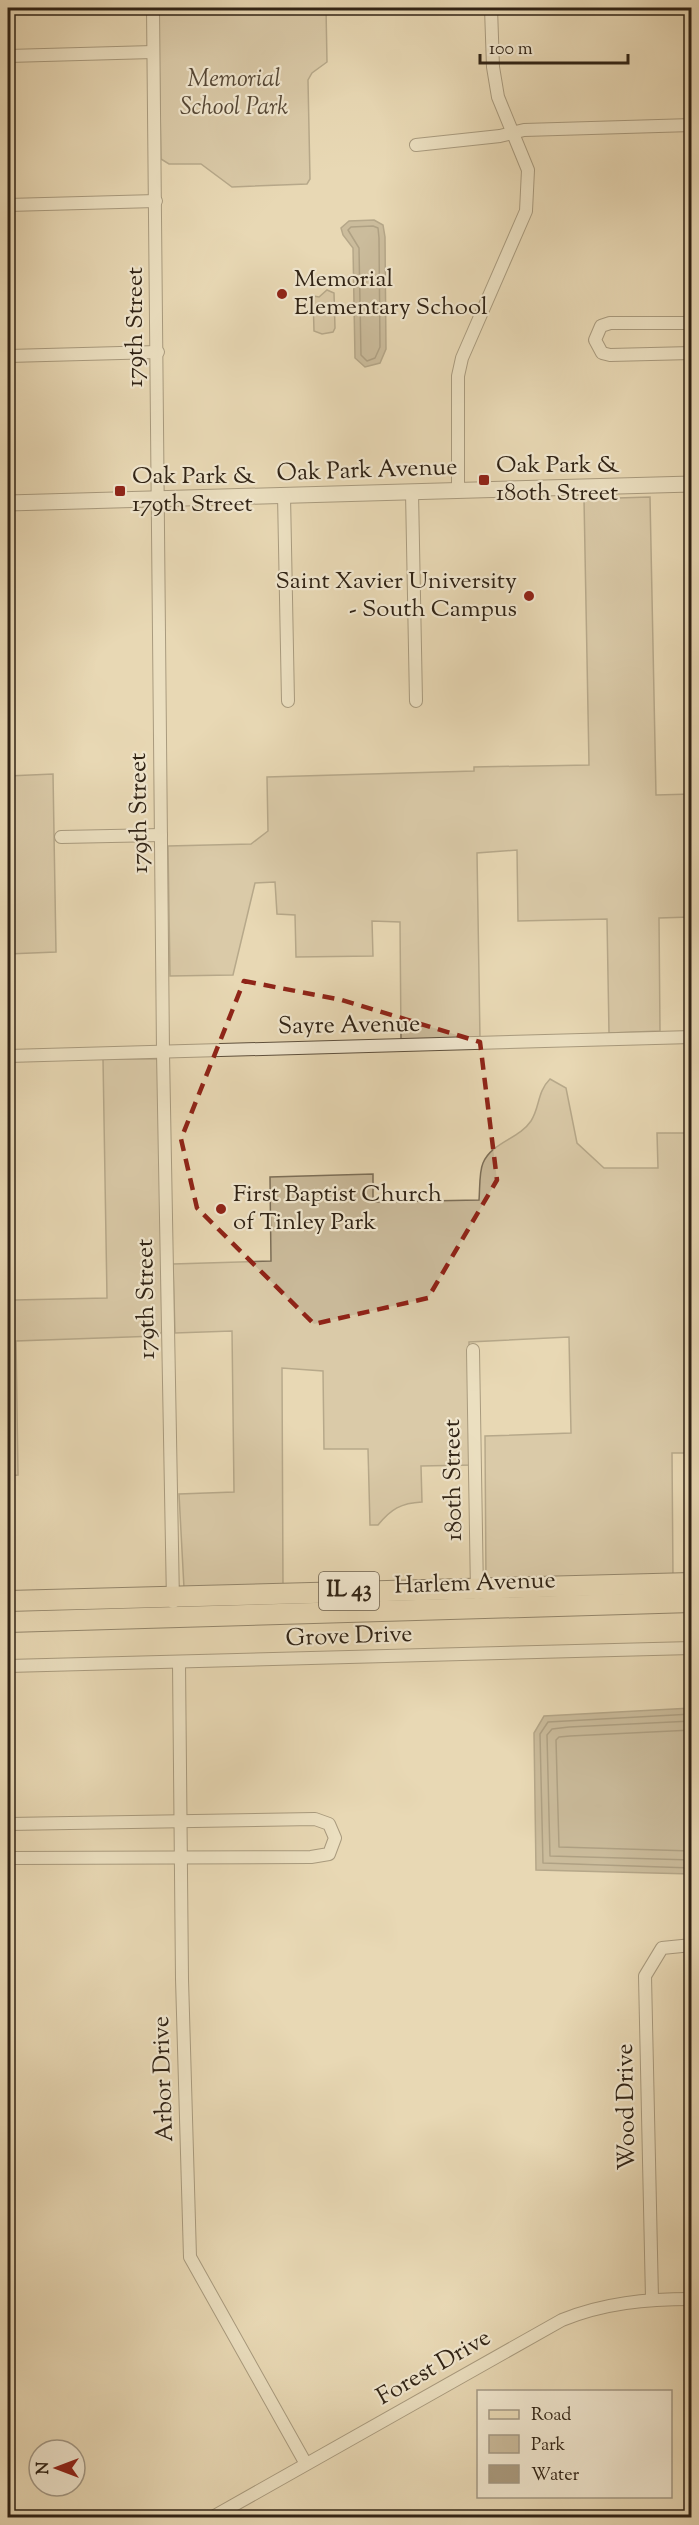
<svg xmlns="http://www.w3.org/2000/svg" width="699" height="2525" font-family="'Sorts Mill Goudy',serif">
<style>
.green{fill:#c9b999;stroke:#7c6e57;stroke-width:1.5}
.water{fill:#a99a7e;stroke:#796a54;stroke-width:1.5}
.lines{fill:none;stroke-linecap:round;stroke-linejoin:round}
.shore{stroke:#6c5e4a;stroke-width:1.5}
.minor-casing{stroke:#5e503d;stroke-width:14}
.tertiary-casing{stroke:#5e503d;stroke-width:17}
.primary-casing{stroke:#302315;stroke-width:22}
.minor{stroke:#f0e6ce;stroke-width:12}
.tertiary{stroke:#f0e6ce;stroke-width:15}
.primary{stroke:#e8d8b4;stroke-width:20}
.marked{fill:none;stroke:#8f2418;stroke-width:4.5;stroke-dasharray:12 8;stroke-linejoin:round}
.poi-dot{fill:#8f2418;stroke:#f0e6ce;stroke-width:2}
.labels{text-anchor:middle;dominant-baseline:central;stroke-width:4.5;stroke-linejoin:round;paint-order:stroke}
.shield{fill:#f0e6ce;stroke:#6a5e4c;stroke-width:1.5}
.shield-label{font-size:22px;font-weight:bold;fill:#302315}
.park-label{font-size:24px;font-style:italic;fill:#564836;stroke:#f0e6ce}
.poi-label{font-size:24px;fill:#302315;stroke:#f0e6ce;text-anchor:start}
.street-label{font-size:24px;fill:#302315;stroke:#f0e6ce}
</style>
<rect width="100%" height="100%" fill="#e8d8b4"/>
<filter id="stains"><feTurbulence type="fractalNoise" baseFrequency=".00333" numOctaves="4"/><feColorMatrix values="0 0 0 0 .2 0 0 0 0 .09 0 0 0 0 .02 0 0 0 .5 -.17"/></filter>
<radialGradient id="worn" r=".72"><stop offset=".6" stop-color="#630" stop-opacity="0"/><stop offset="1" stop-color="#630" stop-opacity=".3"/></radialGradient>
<g class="green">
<polygon points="158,8 326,8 327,62 312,73 308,80 310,179 307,184 232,187 201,164 169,164 161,159"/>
<polygon points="327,290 334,293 335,328 333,332 322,334 314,331 313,296 319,297"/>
<polygon points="650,497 656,795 692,794 691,917 659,918 660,1031 609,1033 607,919 518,921 517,850 477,853 480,1039 401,1039 400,922 372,921 373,956 296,957 295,915 277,914 275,882 255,883 233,975 170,976 168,846 251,844 268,831 267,777 474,771 474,767 589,765 584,499"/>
<polygon points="53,774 56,952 8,954 8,776"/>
<polygon points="103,1059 159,1059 162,1332 157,1336 16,1341 18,1475 8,1476 8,1254 12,1269 14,1300 107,1298"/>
<path d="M 550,1079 L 566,1088 L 577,1143 L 604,1168 L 658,1168 L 657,1133 L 691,1133 L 692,1453 L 672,1453 L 673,1577 L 486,1582 L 485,1436 L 571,1433 L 569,1337 L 469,1342 L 471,1465 L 421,1466 L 422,1502 C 401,1503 391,1509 378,1525 L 370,1525 L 368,1449 L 324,1449 L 323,1371 L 282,1368 L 283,1587 L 184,1588 L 179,1494 L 234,1492 L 232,1331 L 175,1333 L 173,1264 L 271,1261 L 270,1177 L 373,1174 L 373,1202 L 479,1200 C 480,1189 479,1172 483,1163 C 492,1142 519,1139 531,1121 C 540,1107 537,1092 550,1079 Z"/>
</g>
<g class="water">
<polygon points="374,220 383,225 385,237 386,349 380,363 365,367 355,358 353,248 343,235 341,228 349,221"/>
<polygon points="691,1708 691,1874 536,1870 534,1733 544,1716"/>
</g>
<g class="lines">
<g class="shore">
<polygon points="373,226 378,228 379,238 380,347 375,358 367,361 361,355 359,248 348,230 351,227"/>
<polyline points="692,1714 548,1722 540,1734 543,1863 692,1868"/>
<polyline points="692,1721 569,1727 552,1729 547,1735 550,1856 692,1860"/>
<polyline points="692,1730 570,1736 559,1737 556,1740 559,1847 692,1851"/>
</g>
<defs>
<g id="minor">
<polyline points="153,8 163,1052 173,1602"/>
<polyline points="8,56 153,52"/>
<polyline points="416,145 500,136 524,130 692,125"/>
<polyline points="8,205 156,201"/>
<polyline points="692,323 610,323 601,326 595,340 602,353 610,355 692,353"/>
<polyline points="8,356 158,352"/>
<polyline points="458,491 458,376 462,358 526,211 528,170 498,97 493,67 491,8"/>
<polyline points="412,492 416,701"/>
<polyline points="284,495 288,701"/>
<polyline points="61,837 161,835"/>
<polyline points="8,1056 692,1037"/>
<polyline points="473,1350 477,1593"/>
<polyline points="179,1663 182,1979 190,2257 306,2464"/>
<polyline points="8,1666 692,1648"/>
<polyline points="8,1824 315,1819 329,1824 335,1838 329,1854 311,1857 8,1858"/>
<polyline points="652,2299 645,1976 662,1948 692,1945"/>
<path d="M 211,2518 L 562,2320 C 604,2303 646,2299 692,2299"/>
</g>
<polyline id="tertiary" points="8,503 692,484"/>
<g id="primary">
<polyline points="8,1601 692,1583"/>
<polyline points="8,1622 692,1602"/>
</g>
</defs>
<use href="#minor" class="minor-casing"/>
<use href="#tertiary" class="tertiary-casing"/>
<use href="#primary" class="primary-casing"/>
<use href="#minor" class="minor"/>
<use href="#tertiary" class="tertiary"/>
<use href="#primary" class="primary"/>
</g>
<path d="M0 0H699V2525H0ZM 244,981 L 342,1000 L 480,1042 L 497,1180 L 428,1298 L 314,1324 L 197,1208 L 181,1139 Z" fill="#e8d8b4" fill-opacity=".55" fill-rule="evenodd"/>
<path class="marked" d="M 244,981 L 342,1000 L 480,1042 L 497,1180 L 428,1298 L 314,1324 L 197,1208 L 181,1139 Z"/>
<g class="poi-dot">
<circle cx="282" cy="294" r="6"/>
<rect x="478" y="474" width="12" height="12" rx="3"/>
<rect x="114" y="485" width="12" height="12" rx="3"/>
<circle cx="529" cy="596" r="6"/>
<circle cx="221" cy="1209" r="6"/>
</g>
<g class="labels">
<rect class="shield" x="319" y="1572" width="60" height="38" rx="4.5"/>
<g class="shield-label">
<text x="349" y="1591">IL 43</text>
</g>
<g class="park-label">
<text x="234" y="80">Memorial<tspan x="234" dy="28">School Park</tspan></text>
</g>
<g class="poi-label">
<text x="294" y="280">Memorial<tspan x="294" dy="28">Elementary School</tspan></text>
<text x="496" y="466">Oak Park &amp;<tspan x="496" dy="28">180th Street</tspan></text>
<text x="132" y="477">Oak Park &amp;<tspan x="132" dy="28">179th Street</tspan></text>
<text x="517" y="582" text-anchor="end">Saint Xavier University<tspan x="517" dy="28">- South Campus</tspan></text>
<text x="233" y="1195">First Baptist Church<tspan x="233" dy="28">of Tinley Park</tspan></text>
</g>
<g class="street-label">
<text transform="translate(136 327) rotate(-90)">179th Street</text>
<text transform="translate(367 471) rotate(-2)">Oak Park Avenue</text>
<text transform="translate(140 813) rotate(-91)">179th Street</text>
<text transform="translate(349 1026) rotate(-1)">Sayre Avenue</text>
<text transform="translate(147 1299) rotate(-91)">179th Street</text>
<text transform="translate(454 1480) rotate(-91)">180th Street</text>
<text transform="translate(475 1584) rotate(-2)">Harlem Avenue</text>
<text transform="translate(349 1637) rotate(-2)">Grove Drive</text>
<text transform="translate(164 2079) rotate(-92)">Arbor Drive</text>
<text transform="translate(627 2107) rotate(-91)">Wood Drive</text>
<text transform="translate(434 2368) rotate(-30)">Forest Drive</text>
</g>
</g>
<rect width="699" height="2525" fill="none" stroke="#e8d8b4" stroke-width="30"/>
<rect x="9" y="9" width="681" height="2507" fill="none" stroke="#302315" stroke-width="3"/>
<rect x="15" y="15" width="669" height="2495" fill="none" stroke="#302315" stroke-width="1.5"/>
<rect x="477" y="2390" width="195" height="108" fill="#f0e6ce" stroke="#a39884" stroke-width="1.5"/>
<rect x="489" y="2410" width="30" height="9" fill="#e8d8b4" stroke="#a39884" stroke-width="1.5"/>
<text x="531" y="2420" font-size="18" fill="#302315">Road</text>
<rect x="489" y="2435" width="30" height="18" fill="#c9b999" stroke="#a39884" stroke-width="1.5"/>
<text x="531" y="2450" font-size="18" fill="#302315">Park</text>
<rect x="489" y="2465" width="30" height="18" fill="#a99a7e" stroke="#a39884" stroke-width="1.5"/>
<text x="531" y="2480" font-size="18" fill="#302315">Water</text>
<g transform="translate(57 2468) rotate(270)"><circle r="28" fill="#f0e6ce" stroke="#a39884" stroke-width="1.5"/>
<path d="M0-4.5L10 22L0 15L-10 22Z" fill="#8f2418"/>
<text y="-9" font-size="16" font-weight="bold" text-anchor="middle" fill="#302315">N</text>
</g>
<path d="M480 54v9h148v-9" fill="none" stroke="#302315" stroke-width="3"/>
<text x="489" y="54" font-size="18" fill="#302315" stroke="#f0e6ce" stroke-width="4.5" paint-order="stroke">100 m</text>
<rect width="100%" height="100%" filter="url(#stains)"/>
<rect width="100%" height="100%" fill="url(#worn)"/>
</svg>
